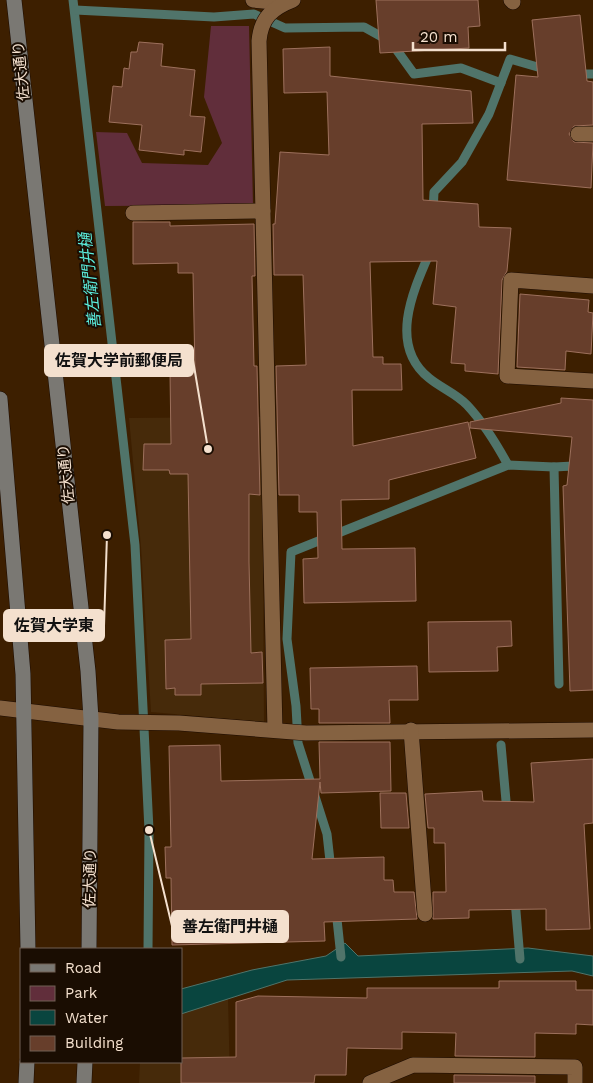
<svg xmlns="http://www.w3.org/2000/svg" width="593" height="1083" font-family="'Work Sans','Noto Sans JP',sans-serif">
<style>
.built{fill:#462a0a}
.green{fill:#612e3b}
.water{fill:#09453f;stroke:#50746a}
.lines{fill:none;stroke-linecap:round;stroke-linejoin:round}
.stream{stroke:#50746a;stroke-width:9}
.building{fill:#673e2b;stroke:#9d705c}
.street-casing{stroke:#1c0c00;stroke-width:16}
.secondary-casing{stroke:#1c0c00;stroke-width:16}
.street{stroke:#856241;stroke-width:15}
.secondary{stroke:#7a7873;stroke-width:15}
.labels{text-anchor:middle;dominant-baseline:central;stroke-width:4;stroke-linejoin:round;paint-order:stroke}
.street-label{font-size:15px;fill:#f4e0ce;stroke:#1a0d02}
.water-label{font-size:16px;font-style:italic;fill:#5beddd;stroke:#1a0d02}
.leader{fill:none;stroke:#f4e0ce;stroke-width:2}
.callout-dot{fill:#f4e0ce;stroke:#1a0d02;stroke-width:2}
.callout{fill:#f4e0ce;stroke:#f4e0ce;stroke-width:2}
.callout-label{font-size:16px;text-anchor:middle;font-weight:bold;fill:#111}
</style>
<rect width="100%" height="100%" fill="#3d1f00"/>
<g class="built">
<polygon points="262,417 264,722 151,712 141,547 129,418"/>
<polygon points="228,998 230,1083 139,1083 140,1062 181,1062 181,1014"/>
</g>
<polygon class="green" points="211,26 249,26 253,205 105,206 96,132 127,133 142,163 208,165 222,143 204,97"/>
<polygon class="water" points="345,943 358,956 528,948 593,956 593,976 572,971 287,980 181,1014 181,989 252,970 326,956"/>
<g class="lines">
<g class="stream">
<polyline points="73,0 135,545 149,830 148,949"/>
<polyline points="75,10 214,17 254,14 285,28 364,27 391,42 414,74 461,68 501,83"/>
<polyline points="576,74 593,74"/>
<polyline points="433,212 434,192 462,162 489,114 510,59 548,70"/>
<path d="M 430,252 C 413,291 388,345 429,378 C 441,388 457,394 467,405 C 484,423 496,443 508,465"/>
<polyline points="554,467 559,684"/>
<polyline points="501,745 507,812"/>
<polyline points="331,870 327,834 298,743 296,706 287,639 291,552 508,465 554,467 593,465"/>
<polyline points="515,900 520,959"/>
<polyline points="336,910 341,957"/>
</g>
</g>
<g class="building">
<polygon points="376,0 478,0 480,26 468,27 469,48 380,53"/>
<polygon points="580,15 587,81 593,82 593,125 574,126 569,134 574,142 593,143 591,188 507,180 516,75 538,77 532,20"/>
<polygon points="139,42 163,44 161,66 195,70 190,116 205,117 201,152 184,150 184,155 139,150 142,125 109,122 113,86 122,87 124,68 129,69 131,52 137,52"/>
<polygon points="330,47 330,76 471,91 473,123 422,124 423,200 478,204 479,227 511,228 507,271 502,280 498,374 465,371 465,364 451,363 456,307 433,304 437,261 370,262 373,357 383,357 383,364 401,364 402,390 352,390 353,446 468,422 476,458 389,480 389,499 341,500 342,549 415,548 416,601 304,603 303,559 318,558 317,512 299,512 299,495 279,495 276,366 306,365 303,275 274,275 273,224 275,224 280,152 329,155 327,92 284,93 283,49"/>
<polygon points="133,222 170,222 170,226 254,224 255,276 252,276 254,366 257,366 260,495 249,494 249,562 251,653 262,652 263,683 201,684 201,695 175,695 175,688 166,689 165,640 191,639 188,474 170,474 169,470 143,470 144,444 171,444 170,372 195,372 193,273 178,273 178,263 133,264"/>
<polygon points="520,294 589,300 588,312 593,313 591,354 566,351 565,370 517,367"/>
<polygon points="561,398 593,400 593,690 570,691 563,486 567,485 572,437 470,428 470,422 561,403"/>
<polygon points="511,621 512,646 497,647 498,671 429,672 428,622"/>
<polygon points="417,666 418,700 389,700 390,723 319,723 319,709 311,709 310,668"/>
<polygon points="319,742 390,742 391,791 321,793 320,782 312,859 384,857 384,880 393,880 394,892 414,892 417,919 324,922 325,941 172,945 171,878 166,878 165,847 171,847 169,746 220,745 221,781 320,779"/>
<polygon points="593,759 593,823 584,824 590,929 546,930 546,909 469,910 469,918 433,919 433,892 446,892 445,843 434,843 434,828 428,828 425,794 482,791 483,801 534,802 531,763"/>
<polygon points="380,793 406,793 409,828 381,828"/>
<polygon points="499,981 576,981 576,990 593,990 593,1025 576,1024 576,1034 535,1033 535,1057 455,1056 456,1033 402,1032 402,1049 347,1048 346,1075 315,1075 314,1083 181,1083 181,1058 236,1057 236,1002 258,996 367,998 367,988 499,988"/>
<polygon points="454,1075 535,1076 535,1083 454,1083"/>
</g>
<g class="lines">
<defs>
<g id="street">
<polyline points="253,0 284,3"/>
<polyline points="511,0 513,2"/>
<polyline points="578,134 593,134"/>
<polyline points="133,213 263,211"/>
<polyline points="593,286 511,280 507,376 593,381"/>
<polyline points="0,708 118,722 179,723 306,733 593,730"/>
<path d="M 275,730 L 259,41 C 261,18 272,8 293,0"/>
<polyline points="411,730 425,914"/>
<polyline points="370,1083 413,1065 575,1067 575,1083"/>
</g>
<g id="secondary">
<polyline points="14,0 88,671 91,719 89,949"/>
<polyline points="0,399 23,674 28,949"/>
<polyline points="26,1083 27,1062"/>
<polyline points="84,1083 85,1062"/>
</g>
</defs>
<use href="#street" class="street-casing"/>
<use href="#secondary" class="secondary-casing"/>
<use href="#street" class="street"/>
<use href="#secondary" class="secondary"/>
</g>
<g class="labels">
<g class="street-label">
<text transform="translate(21 71) rotate(-96)">佐大通り</text>
<text transform="translate(66 474) rotate(-96)">佐大通り</text>
<text transform="translate(90 878) rotate(-89)">佐大通り</text>
</g>
<g class="water-label">
<text transform="translate(90 281) rotate(-96)">善左衛門井樋</text>
</g>
</g>
<path class="leader" d="M208 449L193 360M107 535L104 626M149 830L172 926"/>
<g class="callout-dot">
<circle cx="208" cy="449" r="5"/>
<circle cx="107" cy="535" r="5"/>
<circle cx="149" cy="830" r="5"/>
</g>
<g class="callout">
<rect x="45" y="345" width="148" height="31" rx="5"/>
<rect x="4" y="610" width="100" height="31" rx="5"/>
<rect x="172" y="911" width="116" height="31" rx="5"/>
</g>
<g class="callout-label">
<text x="119" y="366">佐賀大学前郵便局</text>
<text x="54" y="631">佐賀大学東</text>
<text x="230" y="932">善左衛門井樋</text>
</g>
<rect x="20" y="948" width="162" height="115" fill="#1a0d02" stroke="#716154"/>
<rect x="30" y="964" width="25" height="8" fill="#7a7873" stroke="#716154"/>
<text x="65" y="973" font-size="15" fill="#f4e0ce">Road</text>
<rect x="30" y="986" width="25" height="15" fill="#612e3b" stroke="#716154"/>
<text x="65" y="998" font-size="15" fill="#f4e0ce">Park</text>
<rect x="30" y="1010" width="25" height="15" fill="#09453f" stroke="#716154"/>
<text x="65" y="1023" font-size="15" fill="#f4e0ce">Water</text>
<rect x="30" y="1036" width="25" height="15" fill="#673e2b" stroke="#716154"/>
<text x="65" y="1048" font-size="15" fill="#f4e0ce">Building</text>
<path d="M413 42v8h92v-8" fill="none" stroke="#f4e0ce" stroke-width="2.5"/>
<text x="420" y="42" font-size="15" fill="#f4e0ce" stroke="#1a0d02" stroke-width="4" paint-order="stroke">20 m</text>
</svg>
